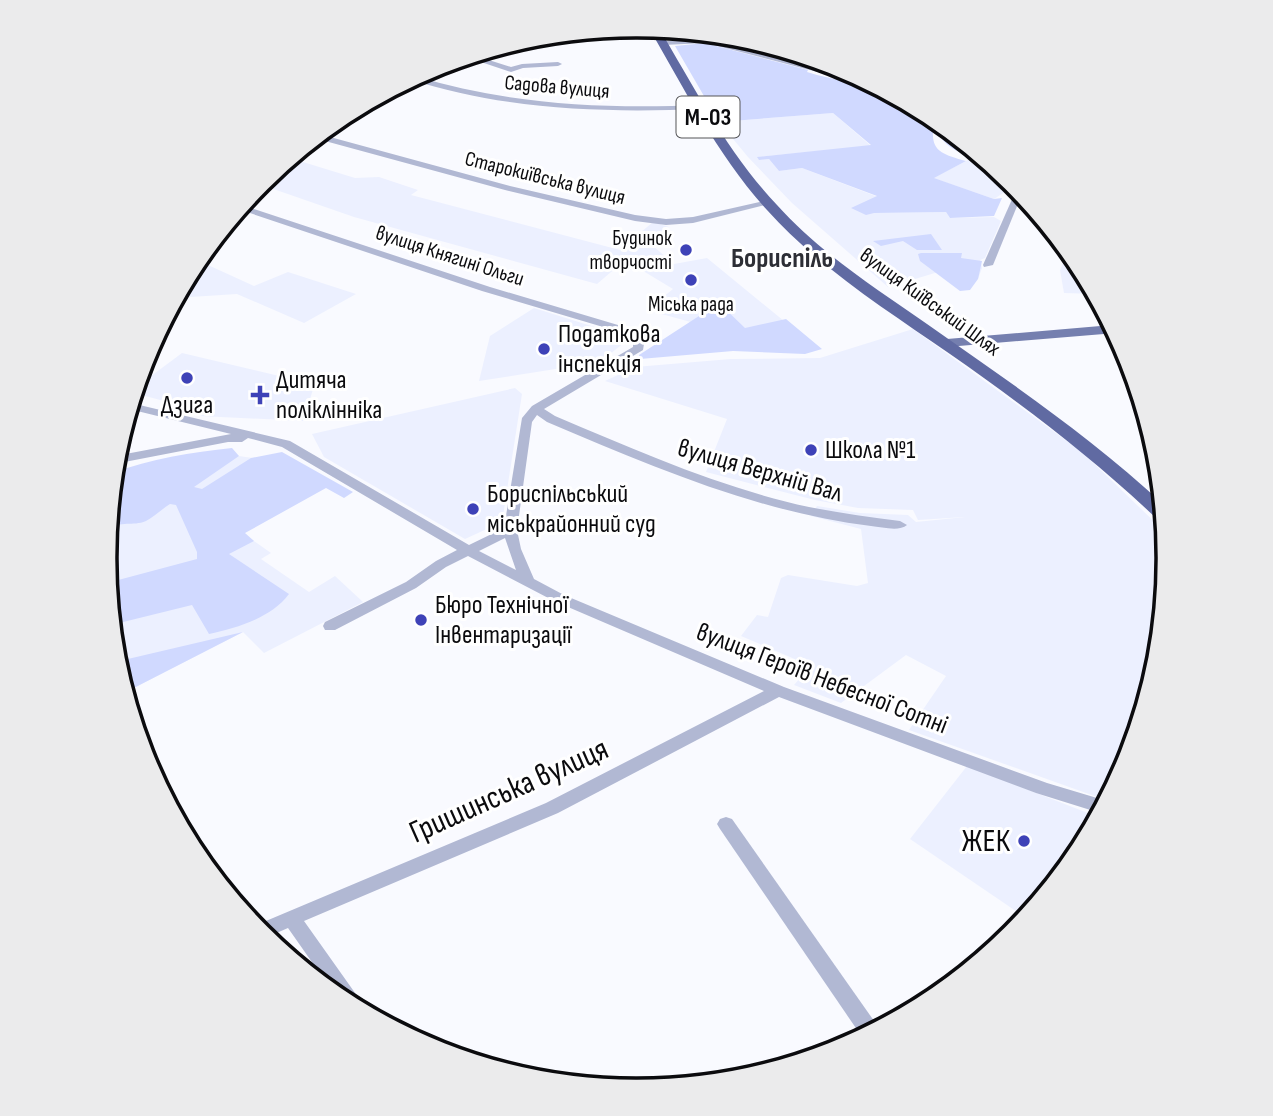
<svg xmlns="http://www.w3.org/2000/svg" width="1273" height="1116" font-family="'Sofia Sans Condensed',sans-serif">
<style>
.built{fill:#ecf0ff}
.green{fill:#d0d9ff}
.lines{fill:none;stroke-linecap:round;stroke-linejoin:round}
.minor{fill:#b1b8d3;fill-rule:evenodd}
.major{fill:#757faf;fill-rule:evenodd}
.highway{fill:#606aa2;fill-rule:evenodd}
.poi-dot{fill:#3e42b7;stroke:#fff;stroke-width:2.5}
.labels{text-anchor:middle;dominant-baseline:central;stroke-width:6;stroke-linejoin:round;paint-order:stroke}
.far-street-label{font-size:21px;fill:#0b0b0e;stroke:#fff}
.far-poi-label{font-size:21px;fill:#0b0b0e;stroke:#fff;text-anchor:end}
.shield{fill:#fff;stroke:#545456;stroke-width:2}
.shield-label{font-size:24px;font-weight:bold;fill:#0b0b0e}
.poi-label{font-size:26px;fill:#0b0b0e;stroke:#fff;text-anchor:start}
.street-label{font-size:26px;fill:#0b0b0e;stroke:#fff}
.far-district-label{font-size:28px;font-weight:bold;fill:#2e2f35;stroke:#fff}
.near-street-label{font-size:32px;fill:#0b0b0e;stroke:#fff}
.near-poi-label{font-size:32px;fill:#0b0b0e;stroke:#fff;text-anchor:end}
.rim{fill:none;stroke:#0b0b0e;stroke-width:3.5}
</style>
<rect width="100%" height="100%" fill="#f9faff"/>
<g class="built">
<polygon points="833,113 871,146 758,157 759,160 769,159 779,171 802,168 878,197 874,213 946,212 950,218 994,217 1001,221 985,258 980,260 982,268 978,279 945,270 888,287 792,203 748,157 719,122"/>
<polygon points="290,158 355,178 379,177 418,190 411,195 620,250 653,222 669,227 653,246 674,264 707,258 784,321 727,332 647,310 673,289 625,260 597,284 354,217 259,184"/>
<polygon points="968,160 1000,172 1015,185 994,199 933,178"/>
<polygon points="1069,251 1079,263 1096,294 1064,293 1060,270"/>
<polygon points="197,260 254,286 288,272 356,294 304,323 237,294 175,298"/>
<polygon points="534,308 620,335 625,342 600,362 479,381 490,336"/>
<polygon points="913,329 1082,452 1166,533 1168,558 1158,662 1128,762 1108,798 1100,798 909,730 946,676 906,655 841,703 794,685 811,666 741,636 757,615 768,617 781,578 788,575 857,586 868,583 861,529 811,516 817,506 860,513 908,515 916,522 965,517 918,520 913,510 858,508 815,500 706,472 727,419 605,381 635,367 731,359 820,358"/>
<polygon points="182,353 296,380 316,380 303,421 200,416 194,409 134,393 135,388"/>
<polygon points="515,388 522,394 502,522 465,539 324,457 312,434"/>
<polygon points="239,456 286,463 244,534 271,553 261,559 309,592 335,576 363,602 264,653 243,632 124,693 115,661 105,558 112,484"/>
<polygon points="967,766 1098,817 1078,854 1026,918 910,839"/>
</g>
<g class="green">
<path d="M 705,43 L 808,70 L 807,72 L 817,75 L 883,90 L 932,116 L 944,125 L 934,123 C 929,151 941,154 966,161 L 934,178 L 994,199 L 1002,198 L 994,216 L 950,218 L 946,212 L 874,213 L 866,215 L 851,208 L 877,196 L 802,168 L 779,171 L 769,159 L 759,160 L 757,157 L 871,145 L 833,113 L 719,122 L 675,46 Z"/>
<path d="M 945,126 L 987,161 C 975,158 949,152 940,136 Z"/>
<polygon points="931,234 942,250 917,250 903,241 881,246 873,241"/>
<polygon points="921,253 962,253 961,258 982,261 978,279 970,290 960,291 920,261 918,254"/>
<polygon points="719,303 745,328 786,319 822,349 805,354 733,351 640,359 639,355"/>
<path d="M 232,448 L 239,456 L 194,487 L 202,489 L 251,458 L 282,452 L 353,492 L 344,498 L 326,488 L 245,533 L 254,541 L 229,554 L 289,594 C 271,618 237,628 209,634 L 192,605 L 111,625 L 107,583 L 197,559 L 197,552 L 176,505 L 170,504 C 162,509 154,517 146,521 C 132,527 122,519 107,531 L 113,473 C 150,459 192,452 232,448 Z"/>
<polygon points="243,632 124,693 115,662"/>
</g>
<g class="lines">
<g class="minor">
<polygon points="706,39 867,81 879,88 706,43 663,45 659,43 663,41"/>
<polygon points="473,55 511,67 522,64 558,62 562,64 558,66 523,68 511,72 466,57"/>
<path d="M 415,76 C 510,105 604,109 702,105 L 706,107 L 702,109 C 602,113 505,110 409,79 Z"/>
<polygon points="319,134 510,186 635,215 666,219 693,217 768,200 773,203 693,223 666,225 635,221 505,190 314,138"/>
<polygon points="1017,188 1022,194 993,265 984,267 983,265"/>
<path d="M 242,205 L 490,287 L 628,328 L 645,338 L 643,350 L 544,409 L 555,416 C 638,451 721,488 809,507 C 839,513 870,517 900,521 L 907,525 C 899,532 882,527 871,526 C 757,512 651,466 547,422 L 537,415 L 532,422 L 517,530 L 521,549 L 534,579 L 564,595 L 784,687 L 1047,783 L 1107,801 L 1100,813 L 1036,793 L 779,697 L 558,813 L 304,921 L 365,1007 L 363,1012 L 335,995 L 288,928 L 265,938 L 254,926 L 546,803 L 764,691 L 554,601 L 468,556 L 446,567 L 416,588 L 335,630 L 325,630 L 323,626 L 325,622 L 406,582 L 436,561 L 457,550 L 282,447 L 248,438 L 242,442 L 228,442 L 114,464 L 115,456 L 231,434 L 129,409 L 131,403 L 290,441 L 469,545 L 504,528 L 522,418 L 532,406 L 633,347 L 633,339 L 620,332 L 482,291 L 238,209 ZM 505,538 L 516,570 L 479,551 Z"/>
<polygon points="726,817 732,819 879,1028 862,1037 720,829 717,824 720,819"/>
</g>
<polygon class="major" points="1112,325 1116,333 947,347 940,343 947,339"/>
<path class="highway" d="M 649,28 L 659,28 C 695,89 728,153 777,205 C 819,252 875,288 927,324 C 1008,381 1090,436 1163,504 L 1165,520 L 1157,519 C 1093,458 1023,405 950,354 C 888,311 818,267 767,210 C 718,156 685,90 649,28 Z"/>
</g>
<g class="poi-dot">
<circle cx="686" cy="250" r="7"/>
<circle cx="691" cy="280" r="7"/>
<circle cx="544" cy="349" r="7"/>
<circle cx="187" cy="378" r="7"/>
<path d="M256.5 384.5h7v7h7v7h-7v7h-7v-7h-7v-7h7z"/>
<circle cx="811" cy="450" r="7"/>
<circle cx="473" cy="509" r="7"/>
<circle cx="421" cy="620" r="7"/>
<circle cx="1024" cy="841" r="7"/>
</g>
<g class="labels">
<g class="far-street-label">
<text transform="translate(557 87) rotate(5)">Садова вулиця</text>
<text transform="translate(545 178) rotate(14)">Старокиївська вулиця</text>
<text transform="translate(450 256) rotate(18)">вулиця Княгині Ольги</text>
<text transform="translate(930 302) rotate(36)">вулиця Київський Шлях</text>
</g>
<g class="far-poi-label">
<text x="672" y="238">Будинок<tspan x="672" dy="24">творчості</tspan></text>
<text x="691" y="304" text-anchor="middle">Міська рада</text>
</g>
<rect class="shield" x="676.5" y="96.5" width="63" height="41" rx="5"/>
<g class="shield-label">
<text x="708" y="117">М-03</text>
</g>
<g class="poi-label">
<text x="558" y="334">Податкова<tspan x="558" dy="30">інспекція</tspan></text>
<text x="276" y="380">Дитяча<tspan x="276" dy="30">поліклінніка</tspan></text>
<text x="187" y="405" text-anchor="middle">Дзига</text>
<text x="825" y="450">Школа №1</text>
<text x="487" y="494">Бориспільський<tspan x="487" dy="30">міськрайонний суд</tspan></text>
<text x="435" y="605">Бюро Технічної<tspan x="435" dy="30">Інвентаризації</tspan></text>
</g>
<g class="street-label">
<text transform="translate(760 471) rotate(16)">вулиця Верхній Вал</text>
<text transform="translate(822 679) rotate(21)">вулиця Героїв Небесної Сотні</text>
</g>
<g class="far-district-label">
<text x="782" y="258">Бориспіль</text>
</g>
<g class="near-street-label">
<text transform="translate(509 791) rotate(-24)">Гришинська вулиця</text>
</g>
<g class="near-poi-label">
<text x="1010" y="841">ЖЕК</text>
</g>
</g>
<path d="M0 0H1273V1116H0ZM636 38H637A519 519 0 0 1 1156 557V559A519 519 0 0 1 637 1078H636A519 519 0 0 1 117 559V557A519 519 0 0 1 636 38Z" fill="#ebebec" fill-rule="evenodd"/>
<path class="rim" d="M636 38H637A519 519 0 0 1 1156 557V559A519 519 0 0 1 637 1078H636A519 519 0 0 1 117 559V557A519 519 0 0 1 636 38Z"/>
</svg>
